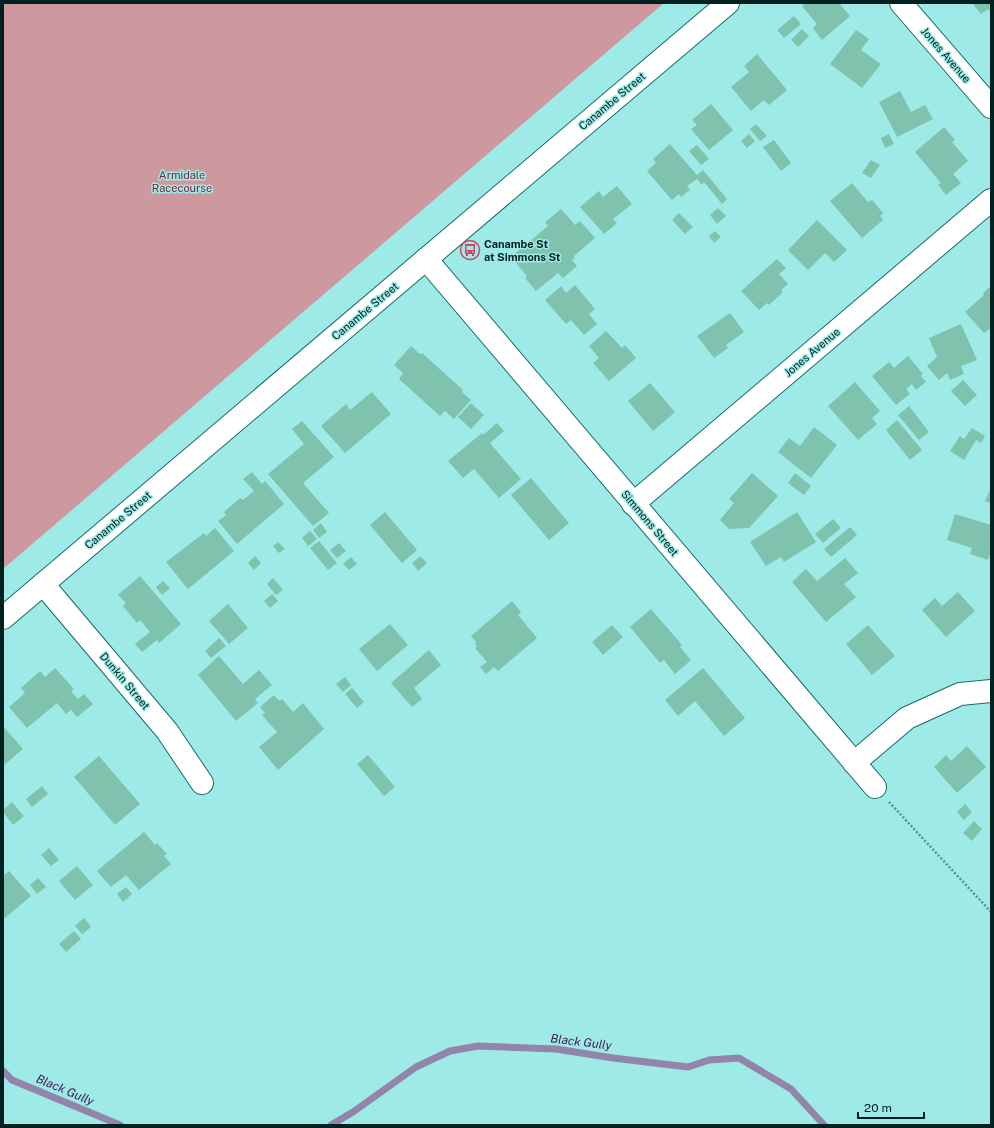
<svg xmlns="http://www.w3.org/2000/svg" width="994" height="1128" font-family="'Public Sans',sans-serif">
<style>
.green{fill:#ce999e}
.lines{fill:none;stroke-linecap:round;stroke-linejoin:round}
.stream{stroke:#9284aa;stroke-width:7}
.building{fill:#7fc3ae}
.street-casing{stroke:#186b69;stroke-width:24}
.secondary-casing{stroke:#186b69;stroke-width:24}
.path{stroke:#58918e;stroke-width:2.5;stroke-dasharray:2 2;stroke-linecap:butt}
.street{stroke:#fff;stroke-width:22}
.secondary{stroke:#fff;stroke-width:22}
.labels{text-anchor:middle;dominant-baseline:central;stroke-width:3;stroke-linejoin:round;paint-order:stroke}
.street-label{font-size:11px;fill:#012120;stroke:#9eeae7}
.park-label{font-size:11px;fill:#792736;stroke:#9eeae7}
.poi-label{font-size:11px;font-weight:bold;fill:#012120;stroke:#9eeae7;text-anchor:start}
.water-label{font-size:12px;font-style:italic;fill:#411655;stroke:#9eeae7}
</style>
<rect width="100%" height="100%" fill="#9eeae7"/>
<polygon class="green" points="3,3 664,3 3,569"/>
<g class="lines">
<g class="stream">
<polyline points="3,1071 12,1080 120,1125"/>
<polyline points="331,1125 353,1112 416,1067 450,1051 478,1046 556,1049 613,1058 688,1067 709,1060 739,1058 791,1089 824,1125"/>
</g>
</g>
<g class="building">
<polygon points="806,3 839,3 850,16 822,40 813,28 817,24 802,6"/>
<polygon points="972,3 991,3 991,13 988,9 981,14"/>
<polygon points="794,16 801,24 784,38 777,30"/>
<polygon points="802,29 809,36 798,47 791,40"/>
<polygon points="856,30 869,39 861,50 881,64 862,88 830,64"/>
<polygon points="757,54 787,90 769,105 764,100 751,111 731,87 749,72 744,66"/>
<polygon points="900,91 911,112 925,105 933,119 897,137 879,102"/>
<polygon points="711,104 733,130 709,150 691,129 697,125 692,120"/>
<polygon points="756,124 767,136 760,141 750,129"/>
<polygon points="944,127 955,140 952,142 968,161 953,174 961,183 946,195 938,185 941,183 915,152"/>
<polygon points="749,134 755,141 747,148 741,141"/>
<polygon points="889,134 894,144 885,148 881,138"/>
<polygon points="774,140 791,163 781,171 763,147"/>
<polygon points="670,144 697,175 703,170 727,199 722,204 704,182 702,185 697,179 687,186 690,190 681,197 679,194 672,200 647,171 656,163 653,159"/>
<polygon points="697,145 709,159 701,165 689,151"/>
<polygon points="871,160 880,165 871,178 862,173"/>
<polygon points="852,183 868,202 872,200 883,213 880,216 883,220 862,238 830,201"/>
<polygon points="617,186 632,204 613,219 617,223 604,234 580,207 599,191 603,197"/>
<polygon points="718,208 726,216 717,224 710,215"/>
<polygon points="561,209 575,225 580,221 595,238 574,256 575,258 572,260 577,266 563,278 558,273 536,291 525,278 527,276 511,257 548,226 545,222"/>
<polygon points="679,213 693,227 685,234 672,220"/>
<polygon points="817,220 847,250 834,262 825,253 808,270 788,250"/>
<polygon points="715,231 721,237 714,243 709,236"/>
<polygon points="777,259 786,268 779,274 788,284 781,290 783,292 769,305 767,303 759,310 741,291"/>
<polygon points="575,285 595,309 589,314 597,324 584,335 571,320 566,324 545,300 561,286 566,293"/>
<polygon points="991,286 991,328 984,333 965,312 984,295 983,293"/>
<polygon points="730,313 744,332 726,345 728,348 714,358 697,336"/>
<polygon points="961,324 977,360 961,366 964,374 950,380 947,373 939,380 927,366 937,357 929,338"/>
<polygon points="606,331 622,348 625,345 636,358 609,381 593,363 599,358 589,346"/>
<polygon points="411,346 420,354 422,353 463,390 462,392 471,400 454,419 445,411 440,416 399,379 403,373 394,365"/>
<polygon points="908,356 923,374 921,376 926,382 916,390 912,384 906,389 910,394 896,405 872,376 889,362 894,368"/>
<polygon points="963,380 977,395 965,406 951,391"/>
<polygon points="855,382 880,411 872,418 877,424 858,440 828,406"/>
<polygon points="650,383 675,412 653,431 628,401"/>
<polygon points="372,392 391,414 345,453 321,426 346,404 350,410"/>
<polygon points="471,403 484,415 471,429 458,417"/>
<polygon points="909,406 929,432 919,440 898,415"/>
<polygon points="897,420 922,450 910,460 886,430"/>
<polygon points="302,421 334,457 303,483 329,513 313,526 268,474 304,444 292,429"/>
<polygon points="497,423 504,431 490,443 521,479 499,498 474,469 463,478 448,461 482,433 483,435"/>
<polygon points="814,427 837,445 811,478 778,452 789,438 800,446"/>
<polygon points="972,428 985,436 981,443 976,440 964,460 950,451 960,436 964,439"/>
<polygon points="252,472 262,484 265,481 284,504 237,544 218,521 226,515 224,512 240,498 243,500 254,491 243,479"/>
<polygon points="752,473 778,496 749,528 729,529 720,520 734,503 729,499"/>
<polygon points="795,473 811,486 804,495 788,483"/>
<polygon points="531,478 569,523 549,540 511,495"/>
<polygon points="991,488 991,503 985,501"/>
<polygon points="385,512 417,550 402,563 370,525"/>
<polygon points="797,512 816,542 784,562 781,557 766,566 750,542"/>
<polygon points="955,514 991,525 991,552 988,560 970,554 972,548 947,540"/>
<polygon points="833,519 841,528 823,543 815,534"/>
<polygon points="321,523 327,532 319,538 313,530"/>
<polygon points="850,527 857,535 831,557 824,549"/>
<polygon points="215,528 234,551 188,589 166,562 204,533 206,536"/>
<polygon points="310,531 317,539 308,546 302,538"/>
<polygon points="319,541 337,563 328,570 310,548"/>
<polygon points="278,542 285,549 279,553 273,546"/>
<polygon points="339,543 346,551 337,558 330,550"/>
<polygon points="255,556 261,563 254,570 248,563"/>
<polygon points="420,556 427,563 418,571 412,563"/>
<polygon points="351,557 357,564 349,570 343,564"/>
<polygon points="845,558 858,573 844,584 856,597 826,622 792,582 806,569 817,581"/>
<polygon points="140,576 181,624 159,643 157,640 142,652 135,644 150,632 140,620 137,623 123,606 126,603 118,595"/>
<polygon points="273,578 283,590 276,595 267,584"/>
<polygon points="163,581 170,588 162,595 156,587"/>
<polygon points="958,592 975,611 946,637 922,610 935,598 942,606"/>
<polygon points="272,594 278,601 270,608 264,601"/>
<polygon points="512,601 521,612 518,615 537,638 498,671 494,667 486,674 480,667 487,662 475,648 477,647 475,644 476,642 471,636"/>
<polygon points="228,604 248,628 229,644 209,621"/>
<polygon points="651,609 682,645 680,647 691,660 675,674 664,660 660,663 630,627"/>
<polygon points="390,624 408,645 377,671 359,649"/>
<polygon points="612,625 623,637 603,655 592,642"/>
<polygon points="868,625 895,656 872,675 846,644"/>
<polygon points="219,638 226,646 211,658 205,651"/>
<polygon points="429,650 441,665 414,688 422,699 412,707 391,683"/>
<polygon points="219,656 243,684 259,670 272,685 255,699 258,703 236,721 198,675"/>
<polygon points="55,668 74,689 71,691 78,699 84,694 93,704 77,717 71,710 66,714 57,703 27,728 9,707 25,693 21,688 40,671 45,677"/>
<polygon points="703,668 745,718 724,736 695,701 678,716 665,700"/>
<polygon points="345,677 351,685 343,692 336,684"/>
<polygon points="352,688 364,702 357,708 345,694"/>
<polygon points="274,695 279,701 282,699 293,712 303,703 324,729 278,770 259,747 277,732 262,715 265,713 260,707"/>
<polygon points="3,726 23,749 3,766"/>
<polygon points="967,746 986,767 957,793 934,767 946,755 951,761"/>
<polygon points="368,755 395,787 384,796 357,764"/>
<polygon points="99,756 140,804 115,825 74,777"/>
<polygon points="42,786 48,794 32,807 26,799"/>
<polygon points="12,802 24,816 13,825 3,812 3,810"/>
<polygon points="965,804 972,812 964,820 957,812"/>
<polygon points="974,821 982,829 972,841 963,833"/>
<polygon points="144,832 155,845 157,843 167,854 164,856 171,864 139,890 126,875 111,887 97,871"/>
<polygon points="49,848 59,860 51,866 41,855"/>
<polygon points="77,866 93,885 75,900 59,881"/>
<polygon points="9,871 31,896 5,918 3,916 3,876"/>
<polygon points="38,878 46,887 37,894 30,885"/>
<polygon points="126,887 132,894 123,902 117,894"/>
<polygon points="84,918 91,927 82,934 75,926"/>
<polygon points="74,931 81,939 66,952 59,944"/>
</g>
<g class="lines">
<defs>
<g id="street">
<polyline points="901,3 991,107"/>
<polyline points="426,259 875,787"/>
<polyline points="633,504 991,200"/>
<polyline points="43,584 167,731 202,783"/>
<polyline points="854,763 907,718 960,694 991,691"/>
</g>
<polyline id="secondary" points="3,618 728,3"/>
</defs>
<use href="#street" class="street-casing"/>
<use href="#secondary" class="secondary-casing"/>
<polyline class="path" points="889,802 991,912"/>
<use href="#street" class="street"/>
<use href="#secondary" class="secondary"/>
</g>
<defs>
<symbol id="bus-ring" viewBox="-11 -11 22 22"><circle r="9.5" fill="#9eeae7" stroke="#d54561" stroke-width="1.5"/><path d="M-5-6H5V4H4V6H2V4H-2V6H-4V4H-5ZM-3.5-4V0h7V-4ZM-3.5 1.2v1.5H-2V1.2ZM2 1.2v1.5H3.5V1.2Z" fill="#d54561"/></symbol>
</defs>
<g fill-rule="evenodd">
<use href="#bus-ring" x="459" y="239" width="22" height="22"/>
</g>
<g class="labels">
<g class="street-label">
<text transform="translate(946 55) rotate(49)">Jones Avenue</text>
<text transform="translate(612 101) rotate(-40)">Canambe Street</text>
<text transform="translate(365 311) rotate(-40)">Canambe Street</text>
<text transform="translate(812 352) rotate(-40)">Jones Avenue</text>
<text transform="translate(118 520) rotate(-40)">Canambe Street</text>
<text transform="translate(650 523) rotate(50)">Simmons Street</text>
<text transform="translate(125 681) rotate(50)">Dunkin Street</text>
</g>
<g class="park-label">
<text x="182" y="175">Armidale<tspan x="182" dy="13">Racecourse</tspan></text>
</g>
<g class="poi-label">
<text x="484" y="244">Canambe St<tspan x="484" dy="13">at Simmons St</tspan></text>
</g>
<g class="water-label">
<text transform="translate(581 1042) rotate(7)">Black Gully</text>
<text transform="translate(65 1090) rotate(23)">Black Gully</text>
</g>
</g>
<rect width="994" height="1128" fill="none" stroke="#012120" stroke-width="8"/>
<path d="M858 1112v6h66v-6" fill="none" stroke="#012120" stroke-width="2"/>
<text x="864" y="1112" font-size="12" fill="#012120" stroke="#9eeae7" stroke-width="3" paint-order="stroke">20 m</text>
</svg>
